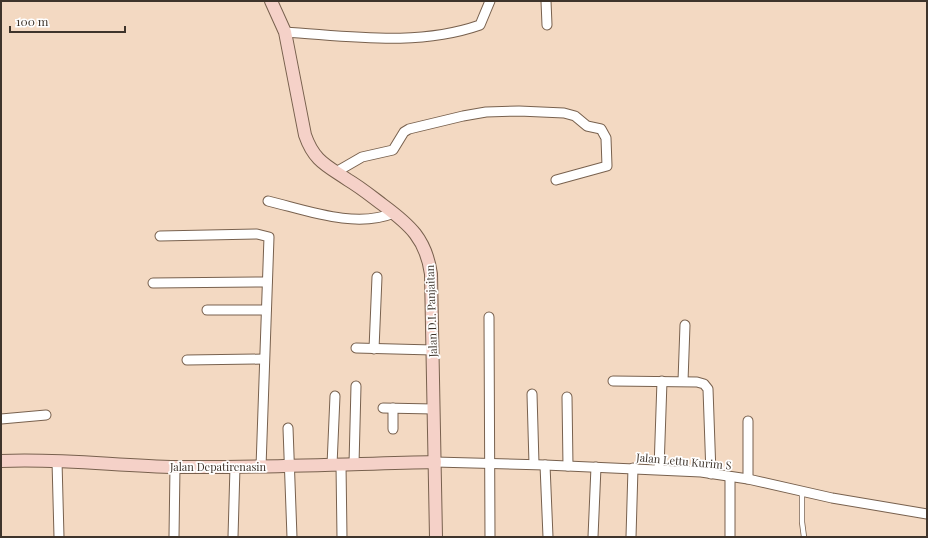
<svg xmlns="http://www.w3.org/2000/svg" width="928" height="538" font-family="'Playfair Display',serif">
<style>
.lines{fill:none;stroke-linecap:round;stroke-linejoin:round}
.lane-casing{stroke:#78614e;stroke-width:6}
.street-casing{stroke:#78614e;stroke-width:11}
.secondary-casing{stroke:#78614e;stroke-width:14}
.lane{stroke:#fff;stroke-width:4.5}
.street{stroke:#fff;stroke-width:9}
.secondary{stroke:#f5d1c8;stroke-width:12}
.labels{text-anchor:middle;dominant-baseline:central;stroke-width:3.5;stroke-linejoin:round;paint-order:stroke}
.street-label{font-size:11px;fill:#3e342b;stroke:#fff}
</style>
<rect width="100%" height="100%" fill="#f3d9c2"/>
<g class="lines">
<defs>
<polyline id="lane" points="802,492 802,522 804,537"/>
<g id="street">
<polyline points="546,1 547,25"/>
<path d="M 285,32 C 350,36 417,47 480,25 L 490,1"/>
<polyline points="336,172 362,157 393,150 404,132 409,129 463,116 486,112 519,111 564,113 575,116 587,126 601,129 606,138 607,166 556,180"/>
<path d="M 268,201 C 306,210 355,229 394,213"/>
<polyline points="160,236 257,234 269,237 261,467"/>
<polyline points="153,283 267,282"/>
<polyline points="207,310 266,310"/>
<polyline points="489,317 490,537"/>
<polyline points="356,348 433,350"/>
<polyline points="374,349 377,277"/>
<polyline points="187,360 264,359"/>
<polyline points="613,381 697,382 704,384 708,389 711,474"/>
<polyline points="683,381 685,325"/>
<polyline points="532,394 534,464"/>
<polyline points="567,397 568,466"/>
<polyline points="383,408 434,409"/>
<polyline points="393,408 393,429"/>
<polyline points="1,419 46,415"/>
<polyline points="748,421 748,479"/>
<polyline points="288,428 292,537"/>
<polyline points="57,461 59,537"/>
<polyline points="435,462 545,465 701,472 748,479 832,498 927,514"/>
<polyline points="354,464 356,386"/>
<polyline points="332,465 335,396"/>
<polyline points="341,465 342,537"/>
<polyline points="545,465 548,537"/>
<polyline points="659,469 662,381"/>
<polyline points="174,537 175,467"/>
<polyline points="233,537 235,467"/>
<polyline points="593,537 596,467"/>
<polyline points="631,537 633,468"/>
<polyline points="730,537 730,477"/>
</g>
<g id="secondary">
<path d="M 271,1 L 285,32 L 305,135 C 314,161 326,165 348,180 C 360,187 371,196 383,205 C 410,225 426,239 431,274 L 436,537"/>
<path d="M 1,461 C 60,458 118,466 177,467 C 263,468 349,464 435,462"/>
</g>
</defs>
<use href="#lane" class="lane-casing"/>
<use href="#street" class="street-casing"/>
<use href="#secondary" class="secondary-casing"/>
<use href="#lane" class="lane"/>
<use href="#street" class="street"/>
<use href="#secondary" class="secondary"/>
</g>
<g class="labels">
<g class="street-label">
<text transform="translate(431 311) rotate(-92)">Jalan D.I. Panjaitan</text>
<text transform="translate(684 461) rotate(5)">Jalan Lettu Kurim S</text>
<text x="218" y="466">Jalan Depatirenasin</text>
</g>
</g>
<rect width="928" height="538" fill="none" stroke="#3e342b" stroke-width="4"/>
<path d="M10 26v6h115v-6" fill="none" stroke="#3e342b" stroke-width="2"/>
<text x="16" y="26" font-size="12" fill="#3e342b" stroke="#ffffff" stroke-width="3" paint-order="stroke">100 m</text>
</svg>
